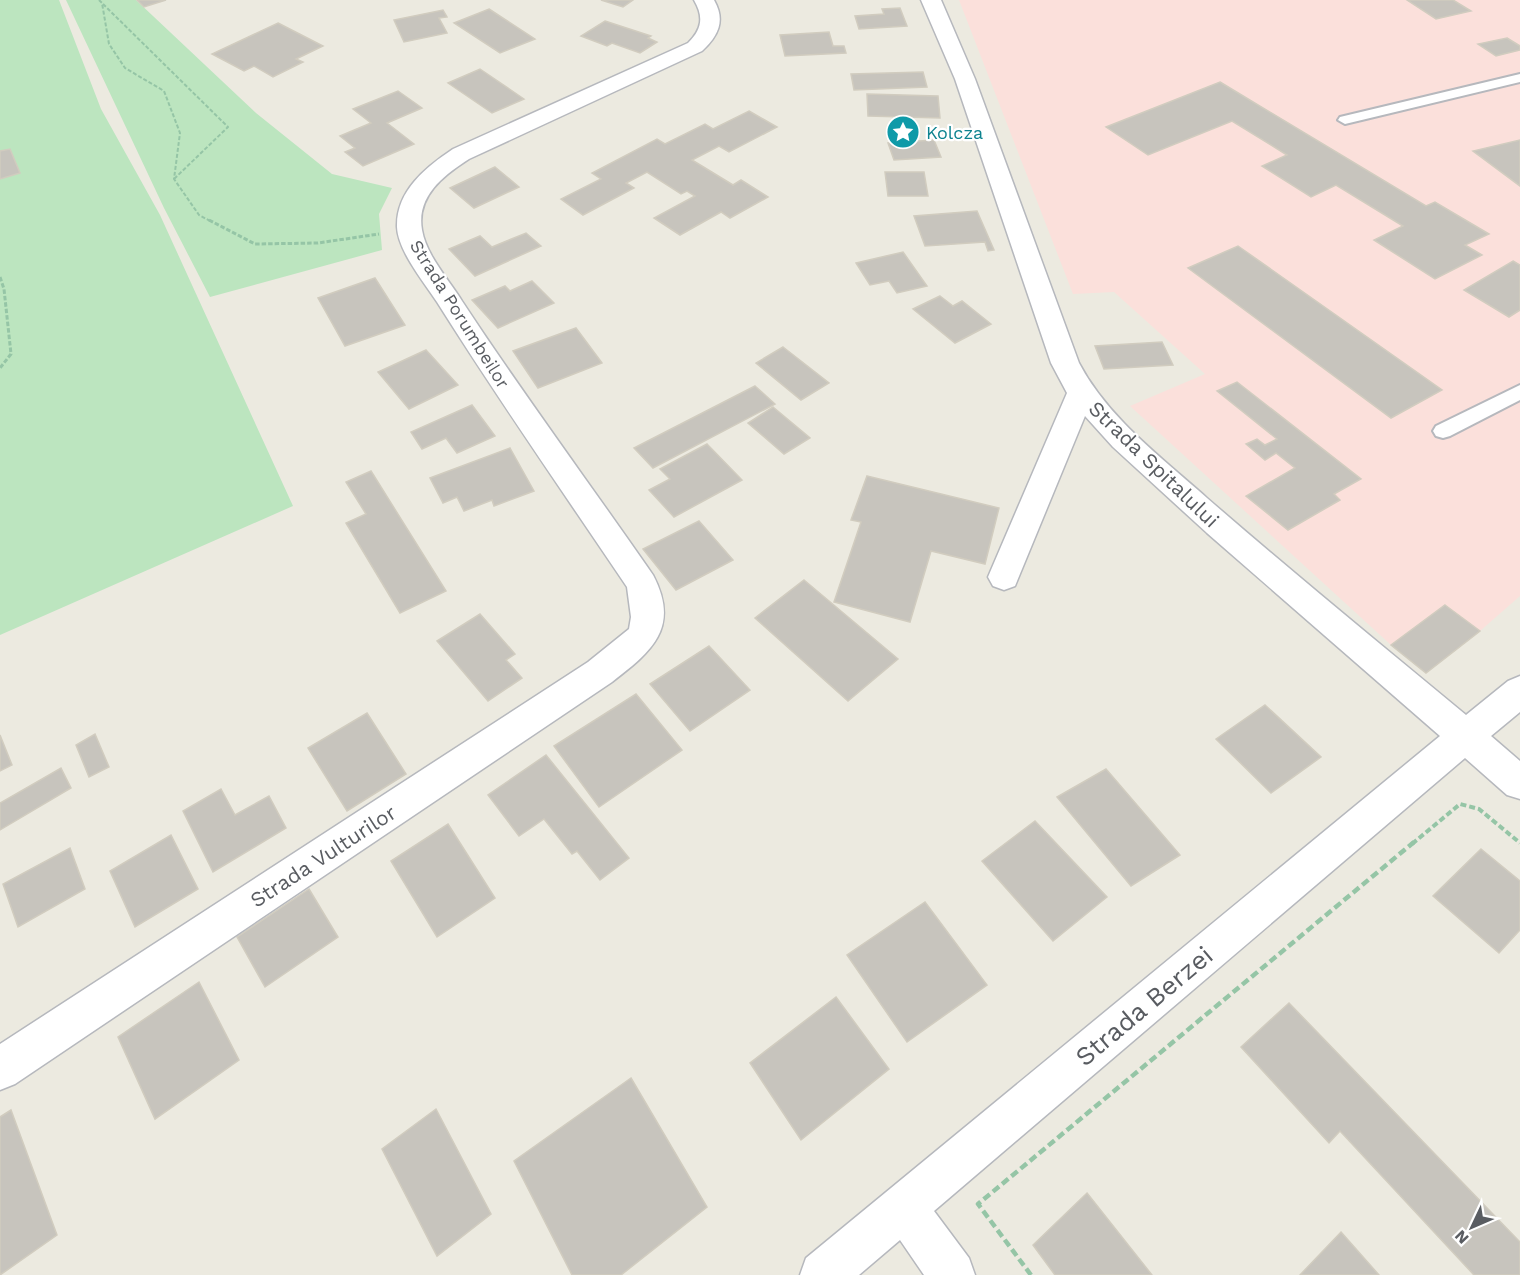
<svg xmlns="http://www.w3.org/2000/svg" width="1520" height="1275" font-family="'Work Sans',sans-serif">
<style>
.medical{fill:#fbe0db}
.green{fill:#bce5bf}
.building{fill:#c7c4bd;stroke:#d1ccbf;stroke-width:1.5}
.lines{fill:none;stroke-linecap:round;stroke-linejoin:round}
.service-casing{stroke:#b6b8bd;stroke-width:4}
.minor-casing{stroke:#b6b8bd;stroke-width:3}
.path-far3{stroke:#95c5a6;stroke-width:2;stroke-dasharray:4 2;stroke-linecap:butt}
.path-far2{stroke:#95c5a6;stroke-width:3;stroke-dasharray:4.5 2;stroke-linecap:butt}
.path-far1{stroke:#95c5a6;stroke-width:4;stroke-dasharray:6 3;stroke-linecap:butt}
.path{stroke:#95c5a6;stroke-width:4.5;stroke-dasharray:8 4;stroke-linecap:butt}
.service{fill:#fff;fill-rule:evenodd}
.minor{fill:#fff;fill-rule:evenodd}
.labels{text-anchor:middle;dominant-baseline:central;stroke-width:4.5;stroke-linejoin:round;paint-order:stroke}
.far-culture-label{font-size:18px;fill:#0d838f;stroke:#fff;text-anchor:start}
.far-street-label{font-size:18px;fill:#595c61;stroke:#fff}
.street-label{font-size:21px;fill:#595c61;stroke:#fff}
.near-street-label{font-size:26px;fill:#595c61;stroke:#fff}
</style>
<rect width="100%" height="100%" fill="#eceae0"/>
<polygon class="medical" points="959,0 1520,0 1520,596 1480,631 1391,645 1130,406 1205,374 1114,292 1073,294"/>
<g class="green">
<polygon points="0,0 59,0 101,109 160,215 293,506 0,635"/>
<polygon points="66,0 136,0 256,113 332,174 392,188 379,214 382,250 210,297 164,208"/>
</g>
<g class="building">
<polygon points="137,0 166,0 144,7"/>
<polygon points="601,0 633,0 623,7"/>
<polygon points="1407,0 1453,0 1471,11 1436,19"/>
<polygon points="900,8 907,26 859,29 855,16 884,14 882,9"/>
<polygon points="489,9 535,39 500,53 454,23"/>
<polygon points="443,10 447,17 439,18 447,33 404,42 394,20"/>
<polygon points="605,21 651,36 648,38 657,42 640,53 612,43 607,46 581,36"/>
<polygon points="278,23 323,46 296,59 303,62 273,77 254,66 244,71 212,54"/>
<polygon points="829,32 833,46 844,46 846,53 785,56 780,35"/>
<polygon points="1507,38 1520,46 1520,50 1496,56 1478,44"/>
<polygon points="480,69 524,99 492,113 448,83"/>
<polygon points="923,72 927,87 854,90 851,74"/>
<polygon points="1220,82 1426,206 1435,202 1489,234 1465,245 1482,255 1435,279 1374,240 1403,226 1336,185 1311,197 1262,166 1287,155 1232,121 1148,155 1106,127"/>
<polygon points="398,91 422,108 387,123 414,144 363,166 345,152 355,148 340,136 371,123 353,109"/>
<polygon points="867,94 938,96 940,118 868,116"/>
<polygon points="749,111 777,127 729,152 719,146 692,160 733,185 741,180 768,197 730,218 721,212 680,235 654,218 695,196 687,191 681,194 647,172 626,183 634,188 583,215 561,199 601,179 592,173 657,139 665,144 705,124 713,129"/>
<polygon points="934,140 941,157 894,160 888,143"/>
<polygon points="1520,140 1520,186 1473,151"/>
<polygon points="10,149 20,173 0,179 0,151"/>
<polygon points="495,167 519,187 474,208 450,188"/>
<polygon points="885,172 924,172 928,196 888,196"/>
<polygon points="977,211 994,250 988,251 985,242 925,246 914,216"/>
<polygon points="526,233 541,246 475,276 449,249 480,236 492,247"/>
<polygon points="1238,246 1442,390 1391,418 1188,268"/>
<polygon points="903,252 927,286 897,293 889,281 870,285 856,263"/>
<polygon points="1513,261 1520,265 1520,310 1509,317 1464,290"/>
<polygon points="375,278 405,325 345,346 318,298"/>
<polygon points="532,281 554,303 498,328 472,300 505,286 510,291"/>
<polygon points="940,296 953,306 962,301 991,324 955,343 913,309"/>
<polygon points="576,328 602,363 538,388 513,351"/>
<polygon points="1162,342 1173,365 1104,369 1095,346"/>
<polygon points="783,347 829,383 801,400 756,363"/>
<polygon points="426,350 458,385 409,409 378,372"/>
<polygon points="1237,382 1361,479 1334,494 1340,500 1288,530 1246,496 1295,468 1276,453 1265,460 1246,444 1257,439 1265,445 1277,439 1217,391"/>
<polygon points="755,386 775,404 653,468 634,448"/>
<polygon points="472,405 495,436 457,453 446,438 422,449 411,432"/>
<polygon points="773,407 810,438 784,454 748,423"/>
<polygon points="707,444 742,480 674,517 649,490 670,479 660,469"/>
<polygon points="510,448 534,491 494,506 492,500 464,511 457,497 443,503 430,478"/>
<polygon points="371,471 446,591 400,613 346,523 366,514 346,482"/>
<polygon points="867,476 999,508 985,564 931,551 910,622 834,602 861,522 851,520"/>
<polygon points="699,521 733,560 676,590 643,549"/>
<polygon points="804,580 898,659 848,701 755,618"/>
<polygon points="1445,605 1480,631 1426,673 1391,645"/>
<polygon points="480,614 515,654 506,660 522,678 488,701 437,641"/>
<polygon points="709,646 750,690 690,731 650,684"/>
<polygon points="636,694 682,750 599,807 554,746"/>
<polygon points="1265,705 1321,757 1271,793 1216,739"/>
<polygon points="367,713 406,774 347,811 308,748"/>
<polygon points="95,734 109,767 89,777 76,745"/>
<polygon points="0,735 12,765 0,771"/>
<polygon points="546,755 629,858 600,880 577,851 572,854 544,819 519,836 488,795"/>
<polygon points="61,768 71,788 0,830 0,803"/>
<polygon points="1106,769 1180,855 1131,886 1057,797"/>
<polygon points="221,789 235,815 269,796 286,828 213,872 183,811"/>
<polygon points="1035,821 1107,897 1053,941 982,861"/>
<polygon points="448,824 495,898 437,937 391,861"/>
<polygon points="171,835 198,889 135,927 110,871"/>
<polygon points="70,848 85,889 18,927 3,884"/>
<polygon points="1481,849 1520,881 1520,930 1499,953 1433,896"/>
<polygon points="309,889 338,937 265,987 237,937"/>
<polygon points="925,902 987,985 907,1042 847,955"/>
<polygon points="199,982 239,1060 155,1119 118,1037"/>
<polygon points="836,997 889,1069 801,1140 750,1063"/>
<polygon points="1289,1003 1520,1242 1520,1275 1474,1275 1340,1131 1329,1143 1241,1047"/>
<polygon points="631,1078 707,1207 621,1275 572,1275 514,1161"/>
<polygon points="436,1109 491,1214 437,1256 382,1149"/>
<polygon points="11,1110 57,1235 0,1275 0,1117"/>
<polygon points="1087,1193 1152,1275 1055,1275 1033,1245"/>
<polygon points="1341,1232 1379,1275 1300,1275"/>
</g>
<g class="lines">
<defs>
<g id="service">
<polygon points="1520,74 1520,82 1345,124 1338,120 1340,117"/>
<polygon points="1520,385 1520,400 1450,436 1443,438 1436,436 1433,431 1436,426"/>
</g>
<g id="minor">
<path d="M 694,0 L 714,0 C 726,21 718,36 702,51 L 469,159 C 444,175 416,196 422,230 C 426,255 449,280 462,301 C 523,394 590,484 653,575 C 681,628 651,652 612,682 L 15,1084 L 0,1090 L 0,1044 L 588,662 L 629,629 L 631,617 L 627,587 C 563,492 498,399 437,302 C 424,282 398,251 397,227 C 396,191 426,167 453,149 L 688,43 C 702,29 704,17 694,0 Z"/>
<path d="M 921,0 L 941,0 L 975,79 L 1079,363 C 1108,418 1161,457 1207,498 C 1292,572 1379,643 1466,715 L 1508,681 L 1520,676 L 1520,712 L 1491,736 L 1520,761 L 1520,799 L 1507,795 L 1465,758 L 934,1211 L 969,1258 L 975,1275 L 924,1275 L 900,1240 L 859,1275 L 800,1275 L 806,1258 L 1440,736 L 1207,533 L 1113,447 L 1085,416 L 1015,586 L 1004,590 L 993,586 L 988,577 L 1067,393 L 1051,363 L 955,79 Z"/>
</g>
</defs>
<use href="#service" class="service-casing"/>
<use href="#minor" class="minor-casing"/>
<g class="path-far3">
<polyline points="99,0 102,3 109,44 125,68 164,91 180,133 174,179 199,215 212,222"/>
<polyline points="103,4 228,127 174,179"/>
</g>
<g class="path-far2">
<polyline points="209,220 255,244 318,243 379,234"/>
<polyline points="0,277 4,289 11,354 0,368"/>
</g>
<polyline class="path-far1" points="1412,844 1460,804 1479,809 1520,843"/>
<polyline class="path" points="1031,1275 978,1204 1414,842"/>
<use href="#service" class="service"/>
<use href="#minor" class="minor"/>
</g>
<defs>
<symbol id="sight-disc" viewBox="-11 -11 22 22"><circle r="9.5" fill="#0f9aa8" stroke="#fff"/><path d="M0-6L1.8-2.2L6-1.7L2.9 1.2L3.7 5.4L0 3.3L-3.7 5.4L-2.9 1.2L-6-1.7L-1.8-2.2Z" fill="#fff"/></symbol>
</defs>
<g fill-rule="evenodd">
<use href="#sight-disc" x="884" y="113" width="38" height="38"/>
</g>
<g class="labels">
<g class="far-culture-label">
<text x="926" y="132">Kolcza</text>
</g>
<g class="far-street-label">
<text transform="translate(460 314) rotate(58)">Strada Porumbeilor</text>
</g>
<g class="street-label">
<text transform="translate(1154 464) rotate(44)">Strada Spitalului</text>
<text transform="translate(323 856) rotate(-33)">Strada Vulturilor</text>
</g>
<g class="near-street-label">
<text transform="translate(1144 1006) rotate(-40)">Strada Berzei</text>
</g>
</g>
<g transform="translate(1472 1227) rotate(226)" stroke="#ffffff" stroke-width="4.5" paint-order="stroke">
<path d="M0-4.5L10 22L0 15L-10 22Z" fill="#595c61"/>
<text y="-9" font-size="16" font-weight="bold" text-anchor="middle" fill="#595c61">N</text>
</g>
</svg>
